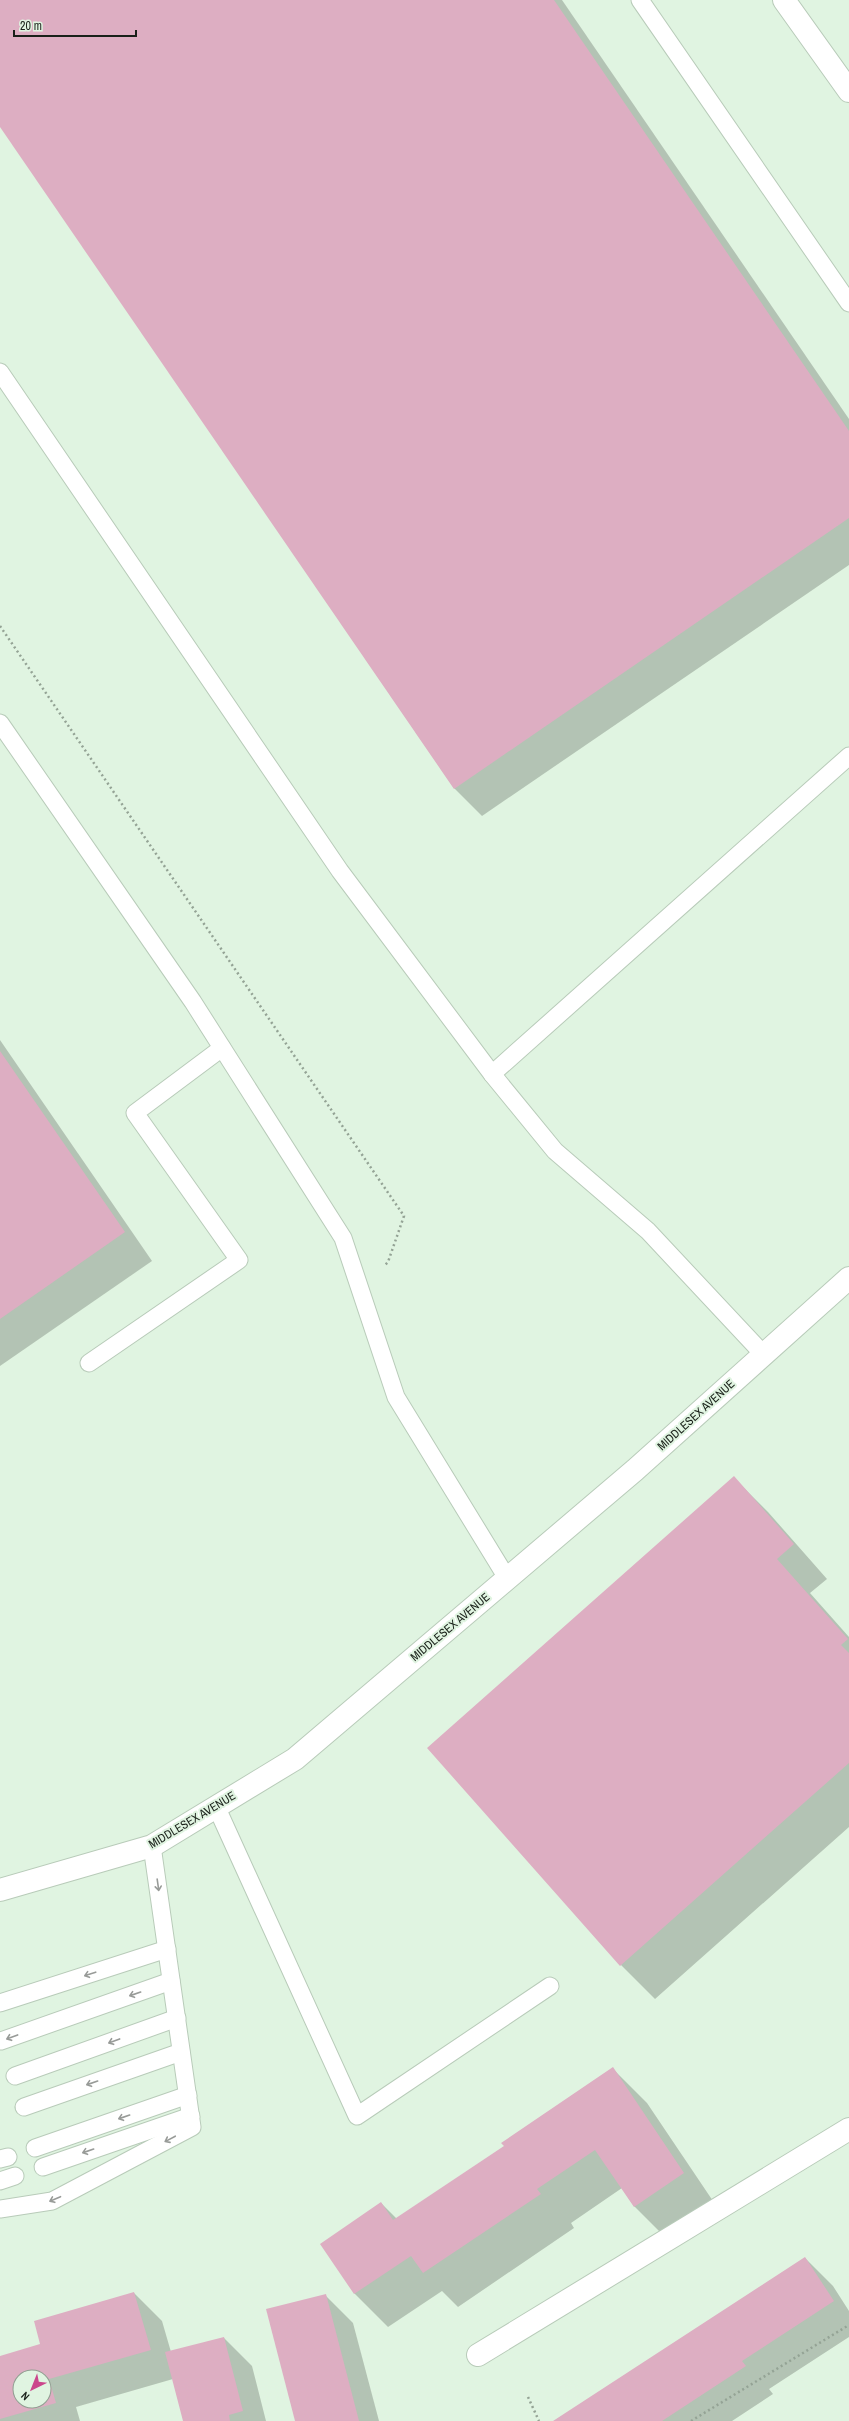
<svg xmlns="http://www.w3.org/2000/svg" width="849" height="2421" font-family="'Archivo Narrow',sans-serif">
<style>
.shadow{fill:#0003;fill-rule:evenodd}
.building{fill:#ddaec2;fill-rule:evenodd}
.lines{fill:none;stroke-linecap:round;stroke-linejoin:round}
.lane-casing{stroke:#b8cbb9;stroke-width:19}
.street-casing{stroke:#b8cbb9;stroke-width:24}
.secondary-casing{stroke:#b8cbb9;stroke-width:24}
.path{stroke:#94a395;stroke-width:2.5;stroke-dasharray:2 3;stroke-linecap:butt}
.lane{stroke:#fff;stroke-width:17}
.street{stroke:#fff;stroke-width:22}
.secondary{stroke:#fff;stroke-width:22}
.oneway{stroke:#989b98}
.labels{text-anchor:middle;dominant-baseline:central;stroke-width:4;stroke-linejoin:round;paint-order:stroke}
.street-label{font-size:12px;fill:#192019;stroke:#e0f4e1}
</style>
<rect width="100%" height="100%" fill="#e0f4e1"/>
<g class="shadow">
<polygon points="0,0 562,0 849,419 849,565 482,816 454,788 0,125"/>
<polygon points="0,1040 152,1261 0,1366"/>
<polygon points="734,1478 768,1512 827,1579 810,1593 849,1637 849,1827 655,1999 621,1965"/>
<polygon points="613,2069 647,2103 717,2207 668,2240 634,2206 622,2188 571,2223 574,2228 458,2307 442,2291 388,2327 354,2293 381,2203 397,2219 505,2146"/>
<polygon points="805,2258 833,2286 849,2311 849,2337 769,2389 773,2394 732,2421 555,2421"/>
<path d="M 134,2293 L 162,2321 L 171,2352 L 224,2338 L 252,2366 L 266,2421 L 184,2421 L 173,2379 L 76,2407 L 80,2421 L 0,2421 L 0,2357 L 42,2345 ZM 20,2377 L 44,2377 L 44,2401 L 20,2401 Z"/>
<polygon points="325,2295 353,2323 379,2421 296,2421"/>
</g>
<g class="building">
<polygon points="0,0 554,0 849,431 849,518 454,789 0,127"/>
<polygon points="0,1051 125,1232 0,1319"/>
<polygon points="734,1476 794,1544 777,1559 848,1639 841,1645 849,1653 849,1763 620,1966 427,1748"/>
<polygon points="613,2067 684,2173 634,2207 595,2150 537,2189 541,2194 423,2273 411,2256 354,2294 320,2244 381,2202 393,2220 504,2146 501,2143"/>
<polygon points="805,2257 834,2301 742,2361 746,2366 662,2421 553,2421"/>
<path d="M 134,2292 L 151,2350 L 49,2379 L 56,2403 L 0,2419 L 0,2356 L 40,2344 L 34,2321 ZM 20,2377 L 44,2377 L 44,2401 L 20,2401 Z"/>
<polygon points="326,2294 359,2421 295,2421 266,2309"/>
<polygon points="224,2337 243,2411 229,2415 230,2421 183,2421 165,2352"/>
</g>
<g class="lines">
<defs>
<g id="lane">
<polyline points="640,0 849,303"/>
<polyline points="0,372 340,871 492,1074 555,1151 648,1231 764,1355"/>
<polyline points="0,723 193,1002 343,1238 396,1397 507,1578"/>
<polyline points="492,1074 849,756"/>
<polyline points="89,1363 239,1260 135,1113 222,1048"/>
<polyline points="216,1806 357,2116 550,1986"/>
<polyline points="0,2003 167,1949"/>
<polyline points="1,2041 171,1981"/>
<polyline points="15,2076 177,2018"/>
<polyline points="24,2107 181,2052"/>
<polyline points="35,2148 188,2095"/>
<polyline points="0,2159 8,2157"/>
<polyline points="43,2167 191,2116"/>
<polyline points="0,2181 15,2176"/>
<polyline points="0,2209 52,2201 192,2127 152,1846"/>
</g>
<g id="street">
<polyline points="784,0 849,91"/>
<polyline points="478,2355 849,2129"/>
</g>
<polyline id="secondary" points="0,1890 152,1846 295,1759 635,1470 849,1278"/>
</defs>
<use href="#lane" class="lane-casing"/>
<use href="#street" class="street-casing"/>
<use href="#secondary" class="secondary-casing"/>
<g class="path">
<polyline points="0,626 404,1216 388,1262 384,1266"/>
<polyline points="528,2397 539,2421"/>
<polyline points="691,2421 849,2325"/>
</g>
<use href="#lane" class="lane"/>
<use href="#street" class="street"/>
<use href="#secondary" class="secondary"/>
</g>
<defs><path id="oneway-shaft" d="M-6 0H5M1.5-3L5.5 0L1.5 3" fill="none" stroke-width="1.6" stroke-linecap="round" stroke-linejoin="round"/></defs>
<g class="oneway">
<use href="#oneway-shaft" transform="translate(158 1885) rotate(82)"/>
<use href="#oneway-shaft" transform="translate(90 1974) rotate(162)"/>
<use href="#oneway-shaft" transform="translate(135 1994) rotate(161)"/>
<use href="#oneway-shaft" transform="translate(12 2037) rotate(160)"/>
<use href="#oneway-shaft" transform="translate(114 2041) rotate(160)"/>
<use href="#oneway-shaft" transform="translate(92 2083) rotate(161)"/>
<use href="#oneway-shaft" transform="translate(124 2117) rotate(161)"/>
<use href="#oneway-shaft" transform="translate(170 2139) rotate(152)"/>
<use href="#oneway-shaft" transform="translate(88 2151) rotate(161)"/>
<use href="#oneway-shaft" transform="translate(55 2199) rotate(157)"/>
</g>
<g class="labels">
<g class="street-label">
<text transform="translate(696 1415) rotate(-42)">MIDDLESEX AVENUE</text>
<text transform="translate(450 1627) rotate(-40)">MIDDLESEX AVENUE</text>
<text transform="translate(192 1820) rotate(-31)">MIDDLESEX AVENUE</text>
</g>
</g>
<g transform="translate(32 2389) rotate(223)"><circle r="19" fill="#e0f4e1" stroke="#909f91"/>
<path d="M0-3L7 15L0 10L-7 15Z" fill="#cb478c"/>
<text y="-6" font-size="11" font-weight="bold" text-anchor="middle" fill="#192019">N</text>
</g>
<path d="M14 30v6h122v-6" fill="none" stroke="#192019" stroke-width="2"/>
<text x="20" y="30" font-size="12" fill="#192019" stroke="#e0f4e1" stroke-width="3" paint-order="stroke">20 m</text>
</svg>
